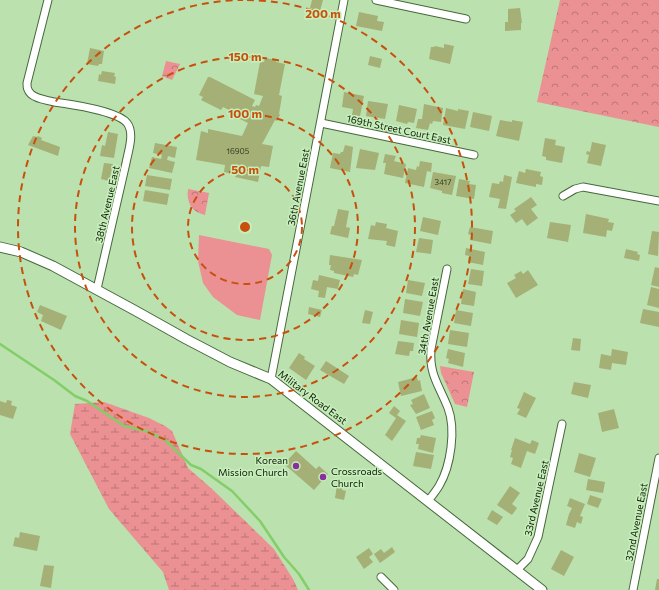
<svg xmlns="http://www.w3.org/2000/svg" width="659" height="590" font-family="Commissioner,sans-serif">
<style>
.forest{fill:url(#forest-crowns)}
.wetland{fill:url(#wetland-marsh)}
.pitch{fill:#eb9093}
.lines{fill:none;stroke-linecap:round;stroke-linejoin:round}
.stream{stroke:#83ce69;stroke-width:2.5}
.building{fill:#a4b076}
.minor-casing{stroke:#46683b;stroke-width:9}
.tertiary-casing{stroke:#46683b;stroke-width:11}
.minor{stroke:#fff;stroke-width:7}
.tertiary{stroke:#fff;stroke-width:9}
.ring{fill:none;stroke:#c7500c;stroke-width:2;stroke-dasharray:7 5}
.poi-dot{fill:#87319f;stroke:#c8efbb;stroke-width:1.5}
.labels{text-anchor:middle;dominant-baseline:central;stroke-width:3;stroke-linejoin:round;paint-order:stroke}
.number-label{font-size:8px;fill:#334024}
.street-label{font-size:10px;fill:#0d1b09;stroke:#c8efbb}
.poi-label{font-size:10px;fill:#0d1b09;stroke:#c8efbb;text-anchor:end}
.centre{fill:#c7500c;stroke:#c8efbb;stroke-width:2}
.ring-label{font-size:12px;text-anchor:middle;font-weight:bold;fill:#c7500c;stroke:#c8efbb;stroke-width:3;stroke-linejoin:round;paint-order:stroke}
</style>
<defs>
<pattern id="forest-crowns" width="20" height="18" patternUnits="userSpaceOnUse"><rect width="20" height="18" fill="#eb9093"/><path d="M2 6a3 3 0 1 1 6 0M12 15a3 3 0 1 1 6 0" fill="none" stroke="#bd7576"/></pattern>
<pattern id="wetland-marsh" width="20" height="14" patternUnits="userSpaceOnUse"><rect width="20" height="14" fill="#eb9093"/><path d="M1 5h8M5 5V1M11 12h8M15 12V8" fill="none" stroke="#bd7576"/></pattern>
</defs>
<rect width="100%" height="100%" fill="#bbe1af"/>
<g class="forest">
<polygon points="560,0 659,0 659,127 537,102"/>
<polygon points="166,61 180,64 172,80 162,76"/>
<path d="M 188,189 L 209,193 L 205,215 C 192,212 186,203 188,189 Z"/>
<polygon points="440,366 474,372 467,407 455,404 441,373"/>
</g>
<polygon class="wetland" points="104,402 149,418 165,426 172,431 188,468 211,488 274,549 293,579 298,590 169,590 163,572 109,509 70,434 75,404"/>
<polygon class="pitch" points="199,235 269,249 272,255 260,320 237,315 213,297 203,283 198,261"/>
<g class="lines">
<polyline class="stream" points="0,344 54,380 75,396 87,401 124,426 146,431 165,440 191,465 201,469 232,491 260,521 284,557 299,574 309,590"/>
</g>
<g class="building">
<polygon points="312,0 323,0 320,11 310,8"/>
<polygon points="520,8 522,23 521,23 521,30 505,31 505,22 508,22 508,9"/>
<polygon points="359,12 378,16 377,21 384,22 382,31 356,26"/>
<polygon points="444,44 454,46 450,64 429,59 431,47 434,47 435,46 444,48"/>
<polygon points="90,48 104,51 102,64 99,64 98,66 87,64"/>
<polygon points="370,56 382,59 380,68 368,65"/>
<polygon points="265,58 276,60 276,62 285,64 279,95 282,96 279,114 280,115 277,121 275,120 262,144 273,146 269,167 261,166 258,182 235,177 236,175 224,172 225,165 196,160 201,131 208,133 208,129 242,136 248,123 228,113 229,110 223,107 221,110 201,100 203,97 199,95 208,77 210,77 255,100 252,106 255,107 256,105 259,106 263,96 254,94 260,62 264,62"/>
<polygon points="102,71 115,73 114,76 116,77 115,84 98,81 99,74 101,75"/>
<polygon points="344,92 364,96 360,116 352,115 353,109 342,107"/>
<polygon points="368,101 388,104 385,119 366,116"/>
<polygon points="424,104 443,108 441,122 433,121 432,124 430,123 428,130 416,128 418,119 422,119"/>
<polygon points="399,105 417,109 414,123 408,122 407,124 396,121"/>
<polygon points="446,108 458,111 458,109 469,111 465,129 443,125"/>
<polygon points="473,112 492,116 489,131 470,127"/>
<polygon points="500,120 512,122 512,120 523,122 519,141 496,136"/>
<polygon points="108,132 118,134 114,158 100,156 102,145 105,146"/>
<polygon points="33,136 37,137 38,136 42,138 41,140 60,147 58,156 28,145"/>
<polygon points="545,138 556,140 555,145 565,147 562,163 546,160 546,157 542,156"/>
<polygon points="592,142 606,145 601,166 587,163 589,155 586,154 587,151 590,152"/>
<polygon points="155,143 177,147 175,158 168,156 167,160 175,162 172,173 149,168 152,157 161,159 162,155 153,153"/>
<polygon points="345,145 353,147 350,172 330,168 333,153 340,154 341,152 343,152"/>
<polygon points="360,149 379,153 375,170 356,168"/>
<polygon points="385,154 396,156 394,161 406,164 403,178 384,174 386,163 383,163"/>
<polygon points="420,161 432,163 431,172 427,171 424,187 405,183 408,168 416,170 417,166 419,167"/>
<polygon points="104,163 113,164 109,181 101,179"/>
<polygon points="526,169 541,172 540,176 543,177 542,185 536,184 536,187 516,183 519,171 525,173"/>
<polygon points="433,172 456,176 452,195 442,193 442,191 430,188"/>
<polygon points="147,175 172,179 170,190 145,186"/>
<polygon points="504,175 512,177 506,209 498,208 500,199 489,197 492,183 499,184 500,181 503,182"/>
<polygon points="459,179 470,181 469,184 476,185 474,199 456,196"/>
<polygon points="145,190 169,194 167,205 143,201"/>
<polygon points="531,197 537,205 531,209 538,218 527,226 522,219 516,223 510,215 516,211 514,209"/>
<polygon points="338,209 349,211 346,227 350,228 348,238 330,234 332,226 334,226"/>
<polygon points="586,214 609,219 608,222 614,223 612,231 607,230 606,237 583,233"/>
<polygon points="423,217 441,221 438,235 420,231"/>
<polygon points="376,222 387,224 386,228 398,231 395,247 386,245 387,241 368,239 371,225 375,226"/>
<polygon points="550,222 571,225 568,242 547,238"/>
<polygon points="470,227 493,231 491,244 470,240 471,235 468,234"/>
<polygon points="652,231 659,232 658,256 648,254"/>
<polygon points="419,238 433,240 431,254 416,252"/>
<polygon points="466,248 485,252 483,265 468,262 469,256 465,255"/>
<polygon points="626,249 638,252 637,254 640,255 639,261 624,258"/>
<polygon points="330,255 362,260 358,275 354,274 353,277 334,273 334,271 330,270 331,265 329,265"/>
<polygon points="655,267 659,268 659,287 651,285"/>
<polygon points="471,269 484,271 482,286 468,284"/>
<polygon points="528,270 538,285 516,298 507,283 516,278 514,275 521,271 523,274"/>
<polygon points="319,275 340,280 338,289 327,287 325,298 318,297 319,291 311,289 313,280 318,281"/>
<polygon points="408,280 425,283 422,296 406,293"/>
<polygon points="651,287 659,289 659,308 647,305"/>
<polygon points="463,289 476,292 474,306 461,304"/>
<polygon points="405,299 423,302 420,316 403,313"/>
<polygon points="40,305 67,316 61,330 41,321 43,315 37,312"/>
<polygon points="309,307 322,310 320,317 308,314"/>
<polygon points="643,309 659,312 659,327 640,323"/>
<polygon points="365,310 373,312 370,324 362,323"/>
<polygon points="456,310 473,313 471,326 454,323"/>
<polygon points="401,320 419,323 417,337 399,334"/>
<polygon points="450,330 469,333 467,347 448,344"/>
<polygon points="573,338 581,339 580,351 571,350"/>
<polygon points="398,341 414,343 413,351 410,351 409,356 395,354"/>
<polygon points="448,349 465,353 463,367 448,363 449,359 446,358"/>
<polygon points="612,349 628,352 626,365 612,363 611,370 599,368 601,354 611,356"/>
<polygon points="299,353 305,357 304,359 315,366 306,380 289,368"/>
<polygon points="326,361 349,376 344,384 320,370"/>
<polygon points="417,377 418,381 420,380 422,391 401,396 398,382"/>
<polygon points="574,382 591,385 588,398 571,394"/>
<polygon points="524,392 536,398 526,418 517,414 520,409 517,408"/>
<polygon points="424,394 430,408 416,414 410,405 413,404 411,400"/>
<polygon points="7,400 12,401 11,405 17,407 13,419 0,415 0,401 6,403"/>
<polygon points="394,406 400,411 397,415 406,421 392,441 385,435 396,418 389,413"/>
<polygon points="614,409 619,428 602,432 598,413"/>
<polygon points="432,411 435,418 432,420 434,425 421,430 416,417"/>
<polygon points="421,435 436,438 433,453 418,449 419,444 416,444 417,438 420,438"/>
<polygon points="515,438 530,444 532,440 539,443 535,454 527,451 521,468 511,464 513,458 510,457 512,450 511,450"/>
<polygon points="296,451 316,469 319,466 328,474 314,490 284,464"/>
<polygon points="416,452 434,455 431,469 413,466"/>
<polygon points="579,453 596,458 590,477 574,472"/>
<polygon points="588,479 605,482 603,493 586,490"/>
<polygon points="337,485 343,486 342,490 346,491 344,500 335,498"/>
<polygon points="510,486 520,493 512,504 517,508 512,515 497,505"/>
<polygon points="590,495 602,499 598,508 587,504"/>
<polygon points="570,498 585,504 580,516 583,517 581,524 577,522 575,528 566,525 569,514 572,508 567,506"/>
<polygon points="492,510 503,517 497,525 487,519"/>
<polygon points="20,532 40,536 37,551 13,546 15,537 19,538"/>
<polygon points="392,547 395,552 380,563 374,554 381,549 384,553"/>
<polygon points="369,548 373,554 369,557 373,562 364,569 356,557"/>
<polygon points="561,550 574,557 564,576 551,569"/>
<polygon points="44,565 54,566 51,588 40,586"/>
<polygon points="657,579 659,579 659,590 655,590"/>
</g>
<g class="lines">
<defs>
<g id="minor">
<path d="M 48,0 L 27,83 C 27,87 27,90 31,94 C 36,99 47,100 54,102 C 69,104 118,111 127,123 C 135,133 128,152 126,163 L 97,289"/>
<polyline points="376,0 466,19"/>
<polyline points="321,123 474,155"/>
<polyline points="563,196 575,189 583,187 659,201"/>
<polyline points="271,379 344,0"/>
<path d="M 428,501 C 432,496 436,491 439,486 C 451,466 456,429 448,408 C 439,385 429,375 431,349 L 447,269"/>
<polyline points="517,570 528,559 538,537 562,424"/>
<polyline points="381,577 394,590"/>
<polyline points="633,590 659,458"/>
</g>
<polyline id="tertiary" points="0,247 21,252 53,266 136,311 186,339 230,362 271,379 542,590"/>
</defs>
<use href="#minor" class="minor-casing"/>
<use href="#tertiary" class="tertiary-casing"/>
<use href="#minor" class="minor"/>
<use href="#tertiary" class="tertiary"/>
</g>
<g class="ring">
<circle cx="245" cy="227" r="57"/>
<circle cx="245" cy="227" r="113"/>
<circle cx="245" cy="227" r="170"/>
<path d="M247 0A227 227 0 1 1 243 0"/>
</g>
<g class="poi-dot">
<circle cx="296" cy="466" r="4"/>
<circle cx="323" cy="477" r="4"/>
</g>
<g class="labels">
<g class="number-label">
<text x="238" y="151">16905</text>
<text x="443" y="182">3417</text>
</g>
<g class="street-label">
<text transform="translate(399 129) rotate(12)">169th Street Court East</text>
<text transform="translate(298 187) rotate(-79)">36th Avenue East</text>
<text transform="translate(107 204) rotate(-77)">38th Avenue East</text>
<text transform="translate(428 316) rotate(-80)">34th Avenue East</text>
<text transform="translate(313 397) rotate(37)">Military Road East</text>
<text transform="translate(536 498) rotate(-77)">33rd Avenue East</text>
<text transform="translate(636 522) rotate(-79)">32nd Avenue East</text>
</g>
<g class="poi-label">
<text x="288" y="460">Korean<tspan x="288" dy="12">Mission Church</tspan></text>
<text x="331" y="471" text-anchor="start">Crossroads<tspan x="331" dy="12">Church</tspan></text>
</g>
</g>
<circle cx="245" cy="227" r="6" class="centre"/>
<g class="ring-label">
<text x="323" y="18">200 m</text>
<text x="245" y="61">150 m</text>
<text x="245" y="118">100 m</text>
<text x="245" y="174">50 m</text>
</g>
</svg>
